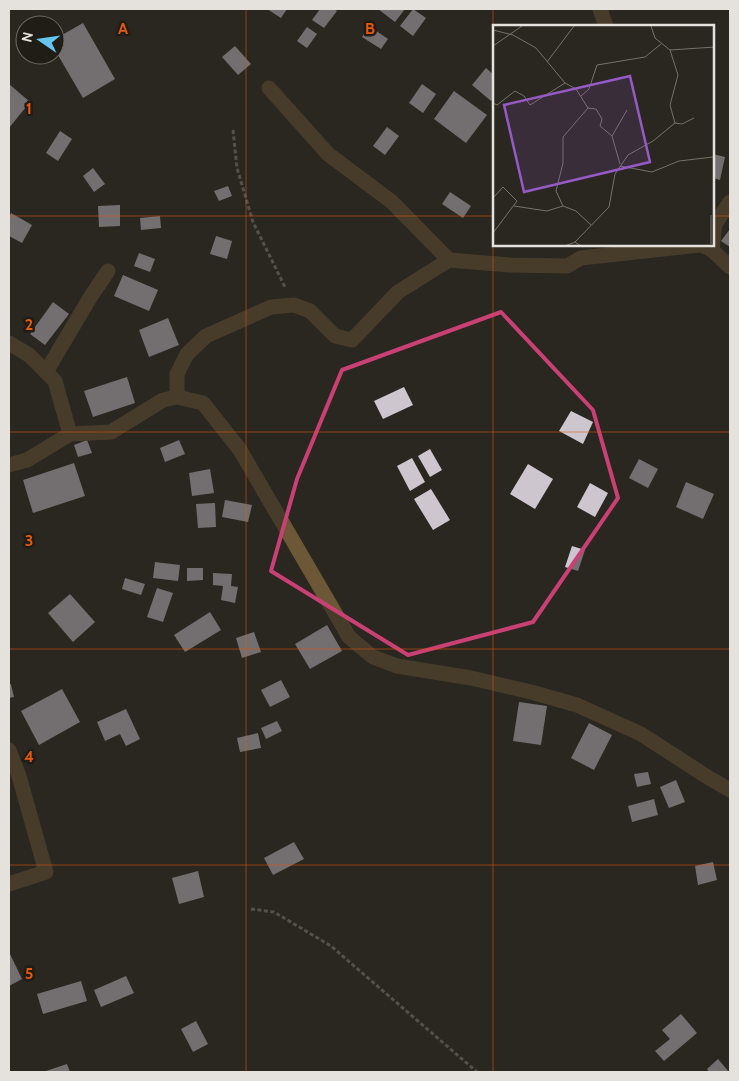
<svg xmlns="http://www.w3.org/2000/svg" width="739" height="1081" font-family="Cabin,sans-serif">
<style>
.building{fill:#cdc6ce}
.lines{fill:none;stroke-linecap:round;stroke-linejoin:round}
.path{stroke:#87837e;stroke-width:3;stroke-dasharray:4 2.5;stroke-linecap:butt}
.minor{stroke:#6c5736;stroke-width:15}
.marked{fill:none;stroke:#c94075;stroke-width:4;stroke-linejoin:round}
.grid{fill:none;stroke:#e8590c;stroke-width:1;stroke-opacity:0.55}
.inset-road{fill:none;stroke:#75716c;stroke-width:1}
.view{fill:#965ac7;fill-opacity:0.15;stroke:#965ac7;stroke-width:2.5}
.inset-edge{fill:none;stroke:#e5e2de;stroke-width:2.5}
.grid-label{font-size:16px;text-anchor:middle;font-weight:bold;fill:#e8590c;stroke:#201c16;stroke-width:5;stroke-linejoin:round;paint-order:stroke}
</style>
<rect width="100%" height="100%" fill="#2a2620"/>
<g class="building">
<polygon points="267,9 287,9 281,18"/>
<polygon points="320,9 334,9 337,11 324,28 312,20"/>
<polygon points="378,9 405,9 395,22"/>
<polygon points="413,9 426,18 413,36 400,26"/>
<polygon points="83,23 115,79 83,98 55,50 55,39"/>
<polygon points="369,26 388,39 381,49 362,37"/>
<polygon points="307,27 317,34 307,48 297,41"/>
<polygon points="235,46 251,64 238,75 222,57"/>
<polygon points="486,68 494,75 494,97 491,101 472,85"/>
<polygon points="9,84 30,102 9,128"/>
<polygon points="422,84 436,94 423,113 409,103"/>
<polygon points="454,91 487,115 466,143 434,119"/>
<polygon points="387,127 399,136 385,155 373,146"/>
<polygon points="60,131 72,139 58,161 46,153"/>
<polygon points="713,154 725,157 720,180 713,178"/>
<polygon points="93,168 105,184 94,192 83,176"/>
<polygon points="228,186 232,196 219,201 214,191"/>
<polygon points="450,192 471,206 463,218 442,204"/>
<polygon points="120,205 120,226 99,227 98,206"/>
<polygon points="11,213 32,225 22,243 9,236 9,217"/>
<polygon points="160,216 161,228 141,230 140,218"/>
<polygon points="730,229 730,247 721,241"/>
<polygon points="216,236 232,241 227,259 210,254"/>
<polygon points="139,253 155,259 150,272 134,266"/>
<polygon points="123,275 158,290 149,311 114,296"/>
<polygon points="53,302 69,314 45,345 30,334"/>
<polygon points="168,318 179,345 149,357 139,330"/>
<polygon points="127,377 135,403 93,417 84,391"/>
<polygon points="404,387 413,405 383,419 374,401"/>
<polygon points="571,411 593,422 583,444 559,431"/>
<polygon points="87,440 92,453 78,457 74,445"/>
<polygon points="179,440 185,454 165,462 160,448"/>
<polygon points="430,449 442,470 430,477 418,456"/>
<polygon points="412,458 425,482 410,491 397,466"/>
<polygon points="639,459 658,469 648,488 629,478"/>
<polygon points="74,463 85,496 33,513 23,480"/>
<polygon points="528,464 553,479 535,509 510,494"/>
<polygon points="210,469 214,493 192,496 189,473"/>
<polygon points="686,482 714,494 703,519 676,507"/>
<polygon points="590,483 608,493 595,517 577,507"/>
<polygon points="431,489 450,520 433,530 414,499"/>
<polygon points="225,500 252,505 248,522 222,517"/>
<polygon points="215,503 216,527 198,528 196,504"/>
<polygon points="572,546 585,550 578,571 565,567"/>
<polygon points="155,562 180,565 178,581 153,578"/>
<polygon points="187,568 203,568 203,580 187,581"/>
<polygon points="213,573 232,574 231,586 238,587 235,603 221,600 223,586 213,585"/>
<polygon points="125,578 145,584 141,595 122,589"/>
<polygon points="157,588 173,593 163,622 147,617"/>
<polygon points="70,594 95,622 73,642 48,613"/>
<polygon points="210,612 221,630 185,652 174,635"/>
<polygon points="327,625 342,651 310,669 295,644"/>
<polygon points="254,632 261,652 242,658 236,638"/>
<polygon points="281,680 290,697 270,707 261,690"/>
<polygon points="11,684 14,697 9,698 9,685"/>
<polygon points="62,689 80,722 39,745 21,711"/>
<polygon points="519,702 547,706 541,745 513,741"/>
<polygon points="126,709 140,739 126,746 120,734 105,741 97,722"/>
<polygon points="277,721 282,731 266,739 261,728"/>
<polygon points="589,723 612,735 594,770 571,758"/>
<polygon points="258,733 261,748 240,752 237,738"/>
<polygon points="648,772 651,784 637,787 634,774"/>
<polygon points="676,780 685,802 669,808 660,787"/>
<polygon points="654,799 658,815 632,822 628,806"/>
<polygon points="294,842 304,859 273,875 264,858"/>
<polygon points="713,862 717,880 698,885 695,866"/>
<polygon points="198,871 204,897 179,904 172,878"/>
<polygon points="9,952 22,979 9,986"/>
<polygon points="126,976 134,993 101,1007 94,990"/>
<polygon points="81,981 87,1001 43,1014 37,994"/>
<polygon points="681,1014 697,1033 664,1061 655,1051 670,1039 662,1030"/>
<polygon points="196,1021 208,1044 193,1052 181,1029"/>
<polygon points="718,1059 729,1072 709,1072 707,1069"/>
<polygon points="67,1064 70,1072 43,1072"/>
</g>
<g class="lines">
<g class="path">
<polyline points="233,130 237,168 253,222 285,287"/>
<polyline points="251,909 274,912 331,946 477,1072"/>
</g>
<g class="minor">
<polyline points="600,9 606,26"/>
<polyline points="269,88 328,154 392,202 449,260"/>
<polyline points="704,246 712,250 730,267"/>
<polyline points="712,250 715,224 730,202"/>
<polyline points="9,343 29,355 55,381 70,434"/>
<polyline points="46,372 91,296 108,271"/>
<polyline points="177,397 203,403 240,450 349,637 373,657 397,666 471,678 531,692 577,705 641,734 709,778 730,790"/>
<polyline points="9,465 27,460 70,434 111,432 163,400 177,397 177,374 187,354 206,336 271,307 294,305 310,311 335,336 352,340 398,292 449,260 510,265 567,266 581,258 700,245"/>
<polyline points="9,750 19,776 46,872 9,884"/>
</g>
</g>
<path d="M0 0H739V1081H0ZM 501,312 L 593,410 L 618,498 L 533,622 L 408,655 L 271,571 L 297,479 L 342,370 Z" fill="#2a2620" fill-opacity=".55" fill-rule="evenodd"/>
<path class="marked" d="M 501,312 L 593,410 L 618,498 L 533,622 L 408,655 L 271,571 L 297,479 L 342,370 Z"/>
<path class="grid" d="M 246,9 L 246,1072M 493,9 L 493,1072M 9,216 L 494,216M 713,216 L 730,216M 9,432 L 730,432M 9,649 L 730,649M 9,865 L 730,865"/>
<g transform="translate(493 25)">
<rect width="221" height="221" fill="#2a2620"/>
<path class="inset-road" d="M 158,1 L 162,13 L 177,25 L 222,22M 0,5 L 20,10 L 43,23 L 72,58 L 83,64 L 95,83 L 103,84 L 109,94 L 107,101 L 119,111 L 127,139M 0,21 L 29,1M 54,37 L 81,1M 88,71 L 96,64 L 104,40 L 152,32 L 168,19M 0,78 L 4,80 L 22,66 L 31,71 L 37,80 L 72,58M 95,83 L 70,112 L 70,138 L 63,166 L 70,181 L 83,186 L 98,200M 182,98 L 189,99 L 201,93M 119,111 L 134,85M 127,141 L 159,147 L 186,136 L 220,132M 0,173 L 10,162 L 24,176 L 0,208M 21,181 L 54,186 L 70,181M 218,190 L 218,219M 82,217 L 116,182 L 122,149 L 135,130 L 160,116 L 182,98 L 177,80 L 185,50 L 177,25M 72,221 L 82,217 L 88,221"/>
<path class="view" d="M 137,51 L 157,137 L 31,167 L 11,80 Z"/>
<rect width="221" height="221" class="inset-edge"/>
</g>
<g class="grid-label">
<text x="123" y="34">A</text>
<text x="370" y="34">B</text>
<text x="29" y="114">1</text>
<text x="29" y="330">2</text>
<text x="29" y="546">3</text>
<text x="29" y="762">4</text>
<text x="29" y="979">5</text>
</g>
<rect width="739" height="1081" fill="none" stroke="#e5e2de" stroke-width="20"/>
<g transform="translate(40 40) rotate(283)"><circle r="24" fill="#201c16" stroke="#6f6b66"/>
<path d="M0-4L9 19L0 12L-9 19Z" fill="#64c5ee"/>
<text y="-8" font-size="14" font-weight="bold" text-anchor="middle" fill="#e5e2de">N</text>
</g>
</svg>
